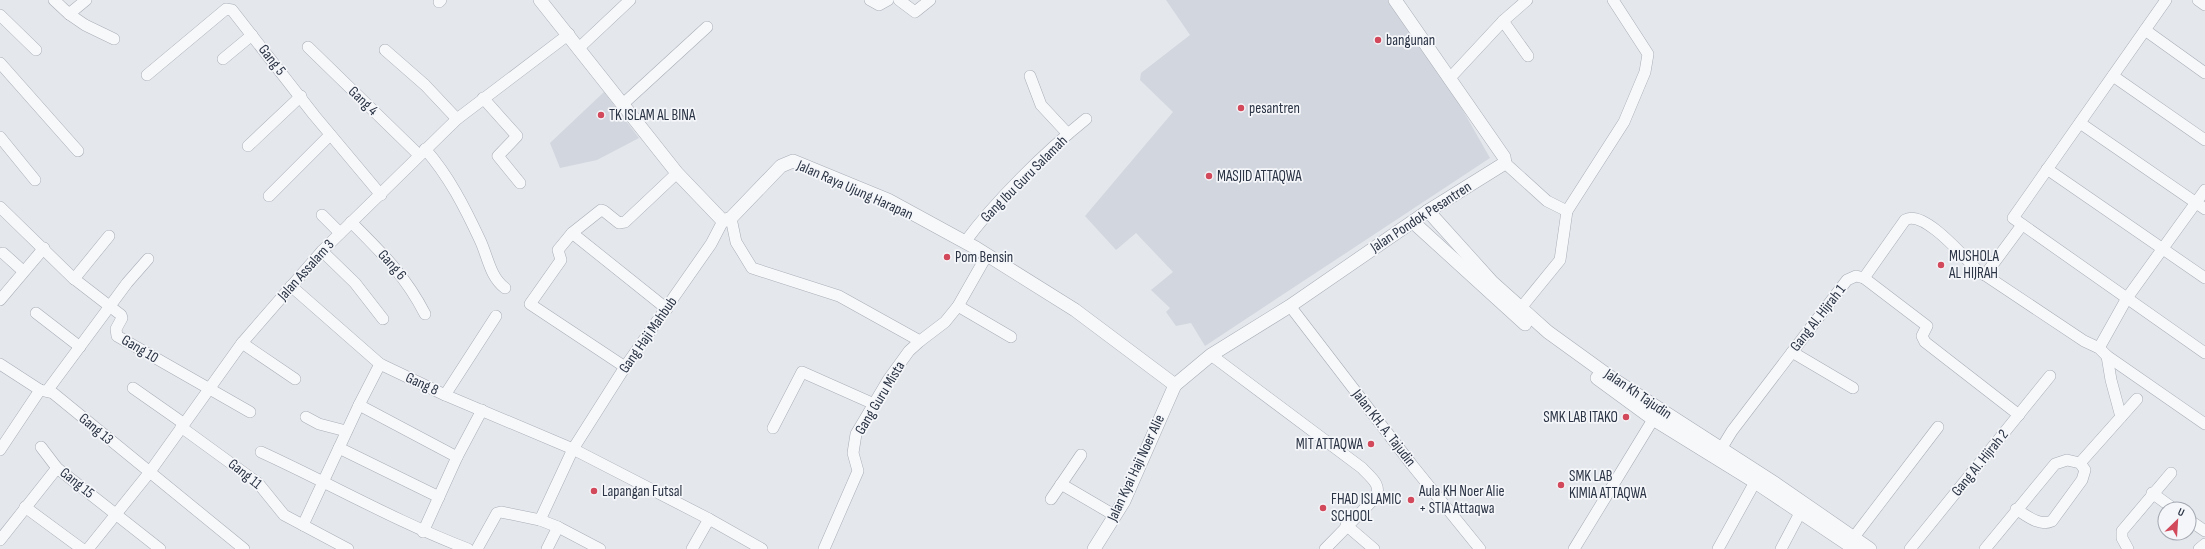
<svg xmlns="http://www.w3.org/2000/svg" width="2205" height="549" font-family="'Sofia Sans Condensed',sans-serif">
<style>
.built{fill:#d2d6de}
.lines{fill:none;stroke-linecap:round;stroke-linejoin:round}
.minor-casing{stroke:#a9aeb7;stroke-width:12}
.tertiary-casing{stroke:#a9aeb7;stroke-width:14}
.minor{stroke:#f7f8fa;stroke-width:11}
.tertiary{stroke:#f7f8fa;stroke-width:13}
.poi-dot{fill:#d1495b;stroke:#f4f6f9;stroke-width:1.5}
.labels{text-anchor:middle;dominant-baseline:central;stroke-width:3.5;stroke-linejoin:round;paint-order:stroke}
.poi-label{font-size:15px;fill:#2b3445;stroke:#f4f6f9;text-anchor:start}
.street-label{font-size:15px;fill:#2b3445;stroke:#f4f6f9}
</style>
<rect width="100%" height="100%" fill="#e4e7ec"/>
<g class="built">
<polygon points="1166,0 1392,0 1436,63 1490,158 1205,346 1191,323 1176,326 1166,312 1170,308 1151,290 1173,272 1136,233 1116,250 1085,216 1173,112 1140,80 1141,73 1190,35"/>
<polygon points="604,92 639,138 597,160 560,168 550,143"/>
</g>
<g class="lines">
<defs>
<g id="minor">
<polyline points="54,0 69,14 86,0"/>
<polyline points="870,0 879,5 888,0"/>
<polyline points="899,0 915,12 930,0"/>
<polyline points="2166,0 2013,218 2205,353"/>
<polyline points="2198,0 2205,5"/>
<polyline points="439,2 441,0"/>
<polyline points="69,14 85,25 114,39"/>
<polyline points="0,15 36,50"/>
<polyline points="1503,21 1528,56"/>
<polyline points="2145,30 2205,73"/>
<polyline points="308,47 419,155"/>
<polyline points="580,47 630,0"/>
<polyline points="385,50 425,85 457,119"/>
<polyline points="223,59 252,35"/>
<polyline points="0,63 78,151"/>
<polyline points="147,75 226,9 232,10 314,115 381,195"/>
<polyline points="1030,76 1041,105 1068,134"/>
<polyline points="2113,76 2205,140"/>
<polyline points="1449,79 1503,21 1527,0"/>
<polyline points="483,98 517,136 498,156 520,183"/>
<polyline points="623,104 707,27"/>
<polyline points="2080,123 2205,209"/>
<polyline points="0,137 35,180"/>
<polyline points="248,146 301,96"/>
<path d="M 425,149 C 449,176 465,208 480,240 C 488,257 490,277 505,288"/>
<polyline points="1505,163 1547,201 1567,211"/>
<polyline points="2047,169 2205,278"/>
<polyline points="269,196 330,135"/>
<polyline points="0,207 73,278 121,315 122,318 116,329 117,336 250,412"/>
<polyline points="322,215 340,233"/>
<polyline points="731,218 736,242 752,268 839,296 920,341 945,322 958,306 987,255"/>
<path d="M 351,222 C 381,252 405,275 425,314"/>
<polyline points="572,233 667,309"/>
<path d="M 965,242 C 996,200 1045,152 1086,119"/>
<polyline points="322,251 355,283 383,319"/>
<polyline points="3,253 23,271"/>
<polyline points="1985,275 2022,225"/>
<path d="M 1864,278 L 1905,220 C 1924,208 1967,261 1981,274 L 1985,275 L 2084,341 L 2099,348 L 2107,356 L 2205,424"/>
<polyline points="74,279 109,236"/>
<polyline points="291,286 380,364 445,395 573,449 709,519 762,549"/>
<polyline points="0,300 44,248"/>
<polyline points="958,306 1011,337"/>
<polyline points="1290,306 1412,465 1480,549"/>
<polyline points="1520,309 1560,260 1567,211 1624,122 1645,72 1648,54 1613,0"/>
<polyline points="36,313 80,347"/>
<polyline points="242,343 295,379"/>
<polyline points="2099,348 2127,298 2205,190"/>
<polyline points="1792,352 1853,388"/>
<path d="M 1211,355 L 1362,468 C 1370,477 1383,485 1375,498 L 1325,549"/>
<polyline points="2107,356 2111,380 2121,417"/>
<polyline points="0,364 40,390"/>
<polyline points="625,367 530,304 561,260 558,250 572,233 601,210 604,211 619,223 625,222 677,173"/>
<polyline points="133,388 183,423"/>
<polyline points="40,390 53,393 244,549"/>
<polyline points="47,391 127,283 148,259"/>
<polyline points="445,395 496,316"/>
<polyline points="359,405 457,457"/>
<polyline points="306,417 319,424 346,431"/>
<polyline points="181,427 258,483 284,515 348,549"/>
<polyline points="773,428 802,372 874,404"/>
<polyline points="41,447 57,468 160,549"/>
<polyline points="339,448 439,497"/>
<polyline points="1721,449 1732,431 1847,280 1856,276 1864,278 1927,326 1922,336 1925,342 2019,415"/>
<polyline points="0,450 40,390"/>
<path d="M 261,452 C 331,484 397,522 468,549"/>
<polyline points="2080,463 2137,399"/>
<polyline points="1061,484 1114,515"/>
<polyline points="2152,493 2174,509"/>
<polyline points="1051,499 1081,455"/>
<polyline points="25,507 82,549"/>
<polyline points="540,520 558,527 600,549"/>
<polyline points="2189,520 2205,531"/>
<polyline points="303,525 359,405 380,364"/>
<polyline points="1346,525 1374,549"/>
<polyline points="423,532 457,457 482,410"/>
<polyline points="1854,537 1938,427"/>
<polyline points="0,540 57,468"/>
<polyline points="88,549 149,473 242,343 322,251 457,119 569,34"/>
<polyline points="477,549 497,513 501,512 540,520 573,449 625,367 711,244 723,221"/>
<polyline points="547,549 558,527"/>
<polyline points="692,549 709,519"/>
<polyline points="824,549 858,471 853,453 856,434 888,380 909,351 920,341"/>
<polyline points="1574,549 1657,413"/>
<polyline points="1718,549 1755,482"/>
<polyline points="1781,549 1800,513"/>
<polyline points="1910,549 2050,376"/>
<path d="M 1985,549 L 2055,464 L 2067,460 L 2080,463 L 2085,470 L 2082,480 L 2052,521 C 2039,527 2026,515 2016,509"/>
<polyline points="2128,549 2122,538 2122,531 2171,473"/>
<polyline points="2199,549 2205,544"/>
</g>
<g id="tertiary">
<polyline points="540,0 677,173 723,221 731,218 781,166 793,161 888,200 976,248 1075,310 1175,385"/>
<polyline points="1428,211 1492,282 1548,332 1613,379 1776,484 1870,549"/>
<polyline points="1413,222 1525,324"/>
<polyline points="1597,378 1653,419 1755,482 1855,549"/>
<polyline points="1094,549 1124,501 1175,385 1211,355 1290,306 1428,211 1505,163 1504,157 1395,0"/>
</g>
</defs>
<use href="#minor" class="minor-casing"/>
<use href="#tertiary" class="tertiary-casing"/>
<use href="#minor" class="minor"/>
<use href="#tertiary" class="tertiary"/>
</g>
<g class="poi-dot">
<circle cx="1378" cy="40" r="4"/>
<circle cx="1241" cy="108" r="4"/>
<circle cx="601" cy="115" r="4"/>
<circle cx="1209" cy="176" r="4"/>
<circle cx="947" cy="257" r="4"/>
<circle cx="1941" cy="265" r="4"/>
<circle cx="1626" cy="417" r="4"/>
<circle cx="1371" cy="444" r="4"/>
<circle cx="1561" cy="485" r="4"/>
<circle cx="594" cy="491" r="4"/>
<circle cx="1411" cy="500" r="4"/>
<circle cx="1323" cy="508" r="4"/>
</g>
<g class="labels">
<g class="poi-label">
<text x="1386" y="40">bangunan</text>
<text x="1249" y="108">pesantren</text>
<text x="609" y="115">TK ISLAM AL BINA</text>
<text x="1217" y="176">MASJID ATTAQWA</text>
<text x="1949" y="256">MUSHOLA<tspan x="1949" dy="17">AL HIJRAH</tspan></text>
<text x="955" y="257">Pom Bensin</text>
<text x="1618" y="417" text-anchor="end">SMK LAB ITAKO</text>
<text x="1363" y="444" text-anchor="end">MIT ATTAQWA</text>
<text x="1569" y="476">SMK LAB<tspan x="1569" dy="17">KIMIA ATTAQWA</tspan></text>
<text x="602" y="491">Lapangan Futsal</text>
<text x="1419" y="491">Aula KH Noer Alie<tspan x="1419" dy="17">+ STIA Attaqwa</tspan></text>
<text x="1331" y="499">FHAD ISLAMIC<tspan x="1331" dy="17">SCHOOL</tspan></text>
</g>
<g class="street-label">
<text transform="translate(272 60) rotate(52)">Gang 5</text>
<text transform="translate(363 101) rotate(44)">Gang 4</text>
<text transform="translate(1024 179) rotate(-45)">Gang Ibu Guru Salamah</text>
<text transform="translate(855 190) rotate(24)">Jalan Raya Ujung Harapan</text>
<text transform="translate(1421 217) rotate(-33)">Jalan Pondok Pesantren</text>
<text transform="translate(392 265) rotate(49)">Gang 6</text>
<text transform="translate(306 270) rotate(-48)">Jalan Assalam 3</text>
<text transform="translate(1818 318) rotate(-52)">Gang Al. Hijrah 1</text>
<text transform="translate(648 335) rotate(-55)">Gang Haji Mahbub</text>
<text transform="translate(140 349) rotate(31)">Gang 10</text>
<text transform="translate(422 384) rotate(25)">Gang 8</text>
<text transform="translate(1638 394) rotate(34)">Jalan Kh Tajudin</text>
<text transform="translate(880 398) rotate(-59)">Gang Guru Mista</text>
<text transform="translate(1384 428) rotate(52)">Jalan KH. A. Tajudin</text>
<text transform="translate(96 429) rotate(40)">Gang 13</text>
<text transform="translate(1980 463) rotate(-51)">Gang Al. Hijrah 2</text>
<text transform="translate(1136 468) rotate(-65)">Jalan Kyai Haji Noer Alie</text>
<text transform="translate(245 474) rotate(39)">Gang 11</text>
<text transform="translate(77 483) rotate(39)">Gang 15</text>
</g>
</g>
<g transform="translate(2177 521) rotate(25)"><circle r="19" fill="#f4f6f9" stroke="#a4a8b1"/>
<path d="M0-3L7 15L0 10L-7 15Z" fill="#d1495b"/>
<text y="-6" font-size="11" font-weight="bold" text-anchor="middle" fill="#2b3445">U</text>
</g>
</svg>
